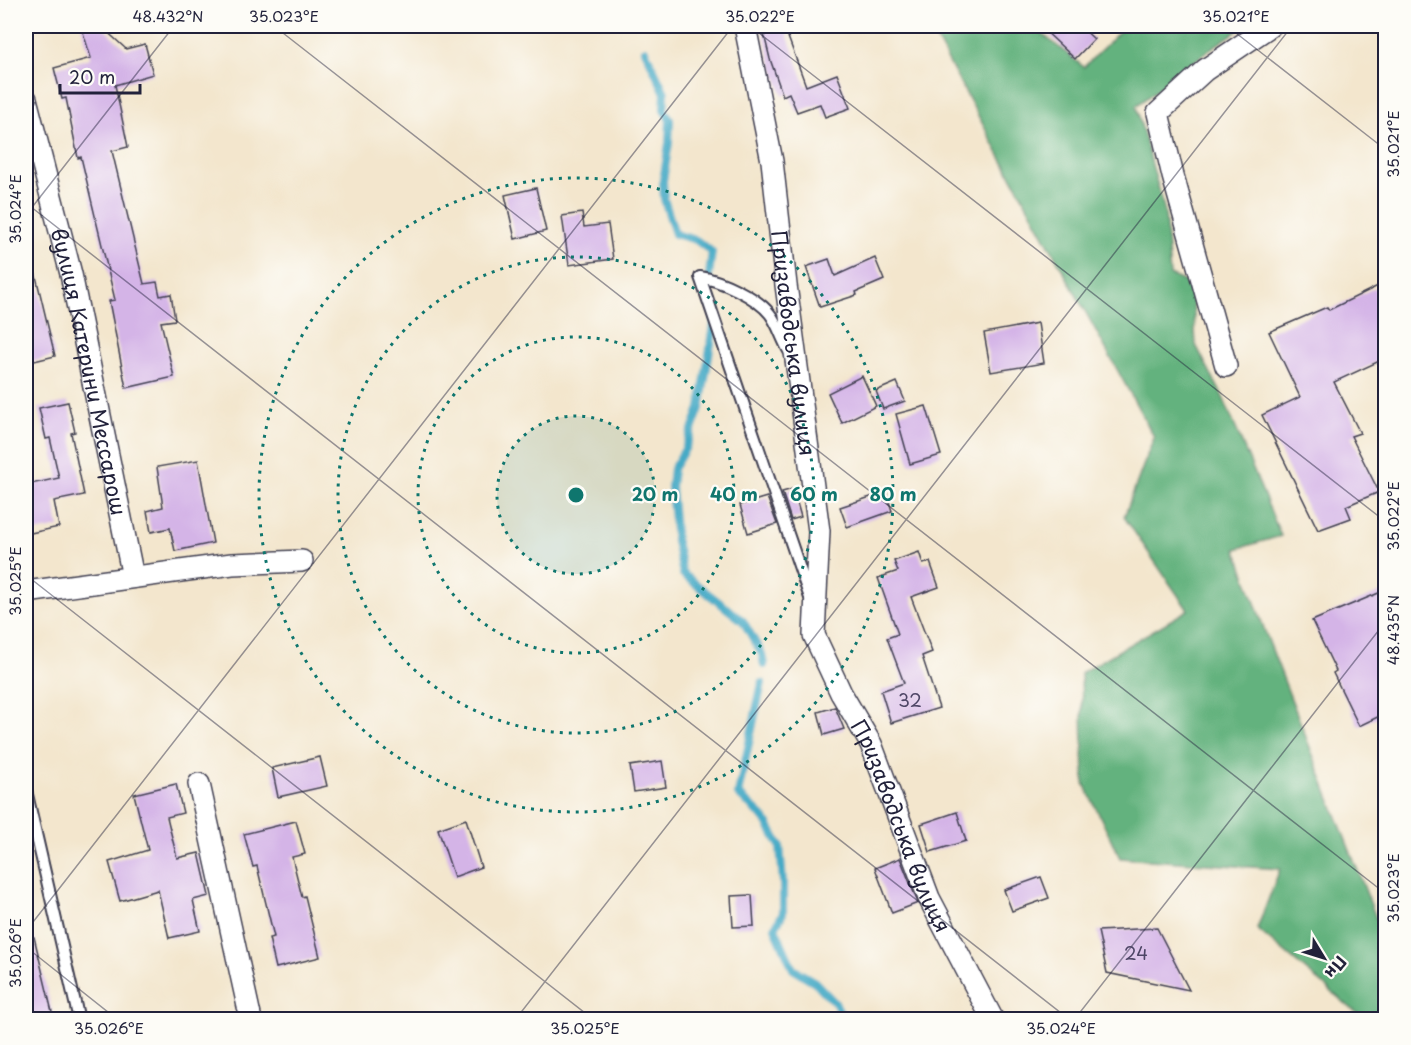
<svg xmlns="http://www.w3.org/2000/svg" width="1411" height="1045" font-family="'Playpen Sans',sans-serif">
<style>
.forest{fill:#63b27e;stroke:#426a5c;stroke-width:1.5}
.lines{fill:none;stroke-linecap:round;stroke-linejoin:round}
.stream{stroke:#47aac6;stroke-width:8}
.building{fill:#d4b4e7}
.lane-casing{stroke:#413f51;stroke-width:14}
.street-casing{stroke:#413f51;stroke-width:24}
.lane{stroke:#fff;stroke-width:10}
.street{stroke:#fff;stroke-width:21}
.ticks{fill:none;stroke:#22223b;stroke-width:1.5;stroke-opacity:0.45}
.ring{fill:none;stroke:#0f766e;stroke-width:3;stroke-dasharray:3 6}
.labels{text-anchor:middle;dominant-baseline:central;stroke-width:4.5;stroke-linejoin:round;paint-order:stroke}
.number-label{font-size:18px;fill:#4e4666}
.street-label{font-size:21px;fill:#22223b;stroke:#fdfcf7}
.centre{fill:#0f766e;stroke:#fdfcf7;stroke-width:3}
.ring-label{font-size:18px;text-anchor:middle;font-weight:bold;fill:#0f766e;stroke:#fdfcf7;stroke-width:4.5;stroke-linejoin:round;paint-order:stroke}
.neatline{fill:none;stroke:#22223b;stroke-width:2}
.ticks-label{font-size:15px;text-anchor:middle;fill:#22223b}
</style>
<rect width="100%" height="100%" fill="#fdfcf7"/>
<filter id="ink" filterUnits="userSpaceOnUse"><feTurbulence type="fractalNoise" baseFrequency=".0167" numOctaves="2"/><feDisplacementMap in="SourceGraphic" scale="12" xChannelSelector="R" yChannelSelector="G"/><feConvolveMatrix kernelMatrix="1 2 1 2 8 2 1 2 1" color-interpolation-filters="sRGB"/></filter>
<filter id="wash" filterUnits="userSpaceOnUse"><feTurbulence type="fractalNoise" baseFrequency=".008" numOctaves="4" result="noise"/><feDisplacementMap in="SourceGraphic" scale="24" xChannelSelector="R" yChannelSelector="G"/><feGaussianBlur stdDeviation="1.35" result="paint"/><feColorMatrix in="noise" values="0 0 0 0 0 0 0 0 0 0 0 0 0 0 0 0 0 1.4 0 .05"/><feComposite in="paint" operator="in"/></filter>
<g filter="url(#wash)">
<rect width="100%" height="100%" fill="#f3e6cd"/>
<polygon class="forest" points="929,26 1032,26 1084,67 1125,26 1245,26 1213,47 1136,106 1165,212 1170,275 1192,285 1196,345 1222,395 1281,536 1236,549 1266,634 1385,941 1385,1019 1364,1019 1257,929 1280,869 1120,858 1084,783 1081,673 1188,610 1124,517 1154,437"/>
<g class="lines">
<g class="stream">
<polyline points="645,50 665,93 664,110 670,120 669,143 663,181 664,199 675,234 696,240 712,252 708,283"/>
<polyline points="715,319 700,408 685,449 673,469 671,487 676,541 683,574 743,621 762,654 764,665"/>
<polyline points="762,683 738,794 765,819 780,846 783,882 783,913 775,928 793,969 815,982 836,1004 843,1020"/>
</g>
</g>
<g id="blocks">
<g class="building">
<polygon points="81,26 101,26 126,49 145,44 153,74 115,85 128,147 112,151 144,284 157,282 160,296 171,294 175,320 161,322 174,377 126,388 109,301 115,300 81,157 78,158 66,98 62,99 54,68 91,58"/>
<polygon points="762,26 784,26 806,86 837,74 850,108 825,117 820,104 797,112 789,93 783,96 770,59"/>
<polygon points="1040,26 1080,26 1094,39 1075,59"/>
<polygon points="536,188 546,231 515,239 505,195"/>
<polygon points="582,213 584,227 608,224 613,259 569,265 562,216"/>
<polygon points="875,258 884,280 856,292 857,295 820,307 806,267 829,259 835,276"/>
<polygon points="34,268 55,356 26,363 26,269"/>
<polygon points="1386,282 1386,358 1334,382 1360,433 1351,436 1379,492 1346,506 1351,518 1318,530 1262,415 1300,397 1269,332 1327,307 1329,310"/>
<polygon points="1038,323 1044,363 991,372 984,333"/>
<polygon points="862,376 876,406 842,423 828,393"/>
<polygon points="897,382 905,401 883,409 876,391"/>
<polygon points="68,402 75,432 71,433 84,495 54,501 59,527 26,534 26,485 59,478 50,438 46,439 39,408"/>
<polygon points="926,406 941,455 910,464 896,414"/>
<polygon points="198,460 213,543 175,551 170,528 151,532 147,511 163,507 157,467"/>
<polygon points="793,489 801,517 791,520 782,492"/>
<polygon points="886,492 892,511 847,527 840,507"/>
<polygon points="767,497 777,524 748,533 740,505"/>
<polygon points="919,552 923,564 930,562 939,587 911,597 932,652 922,656 939,708 891,723 881,691 904,683 887,638 898,634 878,578 898,571 894,561"/>
<polygon points="1386,590 1386,713 1359,726 1333,673 1336,671 1312,621"/>
<polygon points="835,707 844,729 824,735 818,712"/>
<polygon points="320,757 327,786 278,797 272,768"/>
<polygon points="662,761 666,787 634,792 630,766"/>
<polygon points="176,784 183,813 167,817 177,858 199,853 209,896 193,900 200,931 169,938 158,890 120,901 109,862 148,850 134,794"/>
<polygon points="957,812 966,841 930,852 921,824"/>
<polygon points="466,819 481,867 454,877 438,829"/>
<polygon points="296,821 305,854 292,857 302,897 305,896 320,957 276,968 269,938 274,937 257,866 253,867 244,834"/>
<polygon points="900,858 918,903 892,913 875,868"/>
<polygon points="1041,877 1049,898 1012,911 1004,890"/>
<polygon points="752,895 754,926 733,927 731,896"/>
<polygon points="1157,928 1189,990 1107,973 1098,931"/>
<polygon points="34,937 54,1020 26,1020 26,938"/>
</g>
</g>
</g>
<g filter="url(#ink)">
<use href="#blocks" fill-opacity="0" stroke="#413f51" stroke-width="1.5"/>
<g class="lines">
<defs>
<g id="lane">
<path d="M 789,351 C 782,340 778,324 770,314 C 757,297 720,280 700,277 L 810,598"/>
<polyline points="26,790 79,1020"/>
</g>
<g id="street">
<path id="s1" d="M 745,26 L 772,161 L 786,285 L 819,531 L 814,635 L 841,693 L 871,744 L 929,898 L 993,1020"/>
<path id="s2" d="M 26,99 L 71,274 L 133,577"/>
<polyline points="1226,366 1173,176 1158,113 1205,70 1270,26"/>
<polyline points="26,592 232,564 302,561"/>
<polyline points="199,784 251,1020"/>
</g>
</defs>
<use href="#lane" class="lane-casing"/>
<use href="#street" class="street-casing"/>
<use href="#lane" class="lane"/>
<use href="#street" class="street"/>
</g>
</g>
<path class="ticks" d="M 274,26 L 1386,894M 750,26 L 1386,522M 1227,26 L 1386,150M 26,203 L 1070,1020M 26,215 L 174,26M 26,575 L 594,1020M 26,931 L 733,26M 26,947 L 118,1020M 515,1020 L 1292,26M 1074,1020 L 1386,621"/>
<circle cx="576" cy="495" r="79" fill="#0f766e" fill-opacity=".12"/>
<g class="ring">
<circle cx="576" cy="495" r="79"/>
<circle cx="576" cy="495" r="158"/>
<circle cx="576" cy="495" r="238"/>
<circle cx="576" cy="495" r="317"/>
</g>
<g class="labels">
<g class="number-label">
<text x="910" y="699">32</text>
<text x="1136" y="952">24</text>
</g>
<g class="street-label">
<text stroke="none"><textPath href="#s1" startOffset="321">Призаводська вулиця</textPath></text>
<text stroke="none"><textPath href="#s2" startOffset="280">вулиця Катерини Мессарош</textPath></text>
<text stroke="none"><textPath href="#s1" startOffset="825">Призаводська вулиця</textPath></text>
</g>
</g>
<circle cx="576" cy="495" r="9" class="centre"/>
<g class="ring-label">
<text x="655" y="501">20 m</text>
<text x="734" y="501">40 m</text>
<text x="814" y="501">60 m</text>
<text x="893" y="501">80 m</text>
</g>
<rect width="1411" height="1045" fill="none" stroke="#fdfcf7" stroke-width="66"/>
<g transform="translate(1324 958) rotate(128)" stroke="#fdfcf7" stroke-width="4.5" paint-order="stroke">
<path d="M0-4.5L10 22L0 15L-10 22Z" fill="#22223b"/>
<text y="-9" font-size="16" font-weight="bold" text-anchor="middle" fill="#22223b">Пн</text>
</g>
<path d="M60 84v9h80v-9" fill="none" stroke="#22223b" stroke-width="3"/>
<text x="69" y="84" font-size="18" fill="#22223b" stroke="#fdfcf7" stroke-width="4.5" paint-order="stroke">20 m</text>
<rect x="33" y="33" width="1345" height="979" class="neatline"/>
<g class="ticks-label">
<text x="168" y="22">48.432°N</text>
<text x="284" y="22">35.023°E</text>
<text x="760" y="22">35.022°E</text>
<text x="1236" y="22">35.021°E</text>
<text transform="translate(1394 144) rotate(-90)" y="5">35.021°E</text>
<text transform="translate(16 209) rotate(-90)" y="5">35.024°E</text>
<text transform="translate(1394 516) rotate(-90)" y="5">35.022°E</text>
<text transform="translate(16 581) rotate(-90)" y="5">35.025°E</text>
<text transform="translate(1394 630) rotate(-90)" y="5">48.435°N</text>
<text transform="translate(1394 888) rotate(-90)" y="5">35.023°E</text>
<text transform="translate(16 953) rotate(-90)" y="5">35.026°E</text>
<text x="109" y="1034">35.026°E</text>
<text x="585" y="1034">35.025°E</text>
<text x="1061" y="1034">35.024°E</text>
</g>
</svg>
